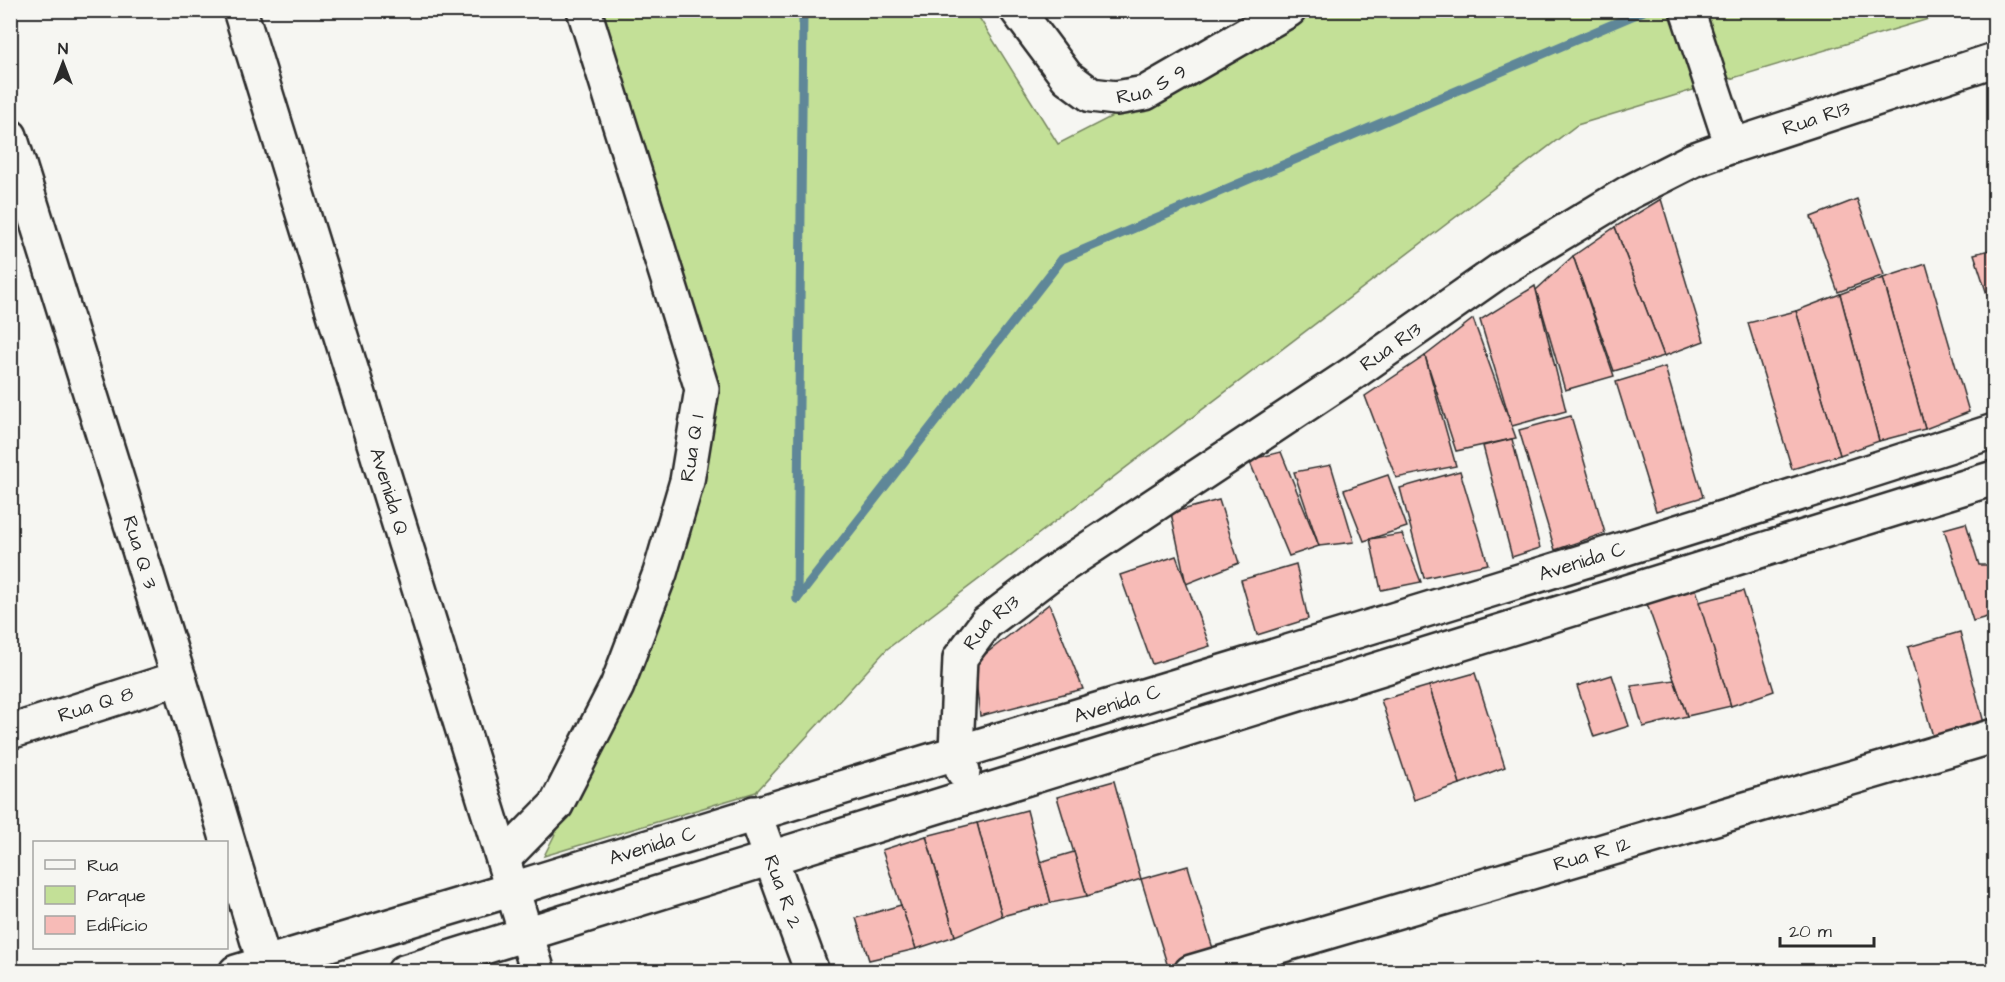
<svg xmlns="http://www.w3.org/2000/svg" width="2005" height="982" font-family="'Architects Daughter',sans-serif">
<style>
.green{fill:#c3e097;stroke:#778661;stroke-width:1.5}
.lines{fill:none;stroke-linecap:round;stroke-linejoin:round}
.stream{stroke:#5e8798;stroke-width:9}
.building{fill:#f7bbb7;stroke:#2b2b2b;stroke-width:1.5}
.minor-casing{stroke:#2b2b2b;stroke-width:38}
.tertiary-casing{stroke:#2b2b2b;stroke-width:38}
.minor{stroke:#f6f6f2;stroke-width:33}
.tertiary{stroke:#f6f6f2;stroke-width:33}
.labels{text-anchor:middle;dominant-baseline:central;stroke-width:4.5;stroke-linejoin:round;paint-order:stroke}
.street-label{font-size:20px;fill:#2b2b2b;stroke:#f6f6f2}
</style>
<rect width="100%" height="100%" fill="#f6f6f2"/>
<filter id="ink" filterUnits="userSpaceOnUse"><feTurbulence type="fractalNoise" baseFrequency=".0167" numOctaves="2"/><feDisplacementMap in="SourceGraphic" scale="12" xChannelSelector="R" yChannelSelector="G"/><feConvolveMatrix kernelMatrix="1 2 1 2 8 2 1 2 1" color-interpolation-filters="sRGB"/></filter>
<g filter="url(#ink)">
<polygon class="green" points="597,11 975,11 1058,144 1317,11 1955,11 1577,125 887,649 756,792 544,856 625,694 714,390"/>
<g class="lines">
<g class="stream">
<polyline points="797,599 1062,259 1646,10"/>
<polyline points="797,599 803,16 798,10"/>
</g>
</g>
<g class="building">
<polygon points="1661,199 1704,341 1664,356 1615,227"/>
<polygon points="1857,199 1884,275 1838,292 1811,217"/>
<polygon points="1615,227 1664,356 1614,371 1573,256"/>
<polygon points="1994,249 1994,316 1974,254"/>
<polygon points="1573,256 1614,376 1565,390 1536,290"/>
<polygon points="1926,264 1969,412 1925,429 1883,278"/>
<polygon points="1883,278 1925,429 1879,441 1840,294"/>
<polygon points="1535,286 1566,411 1512,426 1480,320"/>
<polygon points="1840,294 1879,441 1840,455 1796,311"/>
<polygon points="1796,311 1840,455 1792,469 1748,323"/>
<polygon points="1473,319 1516,438 1456,451 1425,356"/>
<polygon points="1425,356 1456,466 1396,478 1365,396"/>
<polygon points="1665,367 1703,497 1656,511 1616,382"/>
<polygon points="1571,416 1605,533 1555,550 1519,430"/>
<polygon points="1512,439 1540,548 1512,557 1483,446"/>
<polygon points="1281,452 1319,546 1289,556 1249,460"/>
<polygon points="1331,465 1354,542 1319,546 1294,472"/>
<polygon points="1460,471 1488,564 1424,578 1400,488"/>
<polygon points="1388,475 1407,527 1364,541 1344,490"/>
<polygon points="1219,500 1239,563 1186,584 1171,513"/>
<polygon points="1966,523 1979,565 1988,565 1994,585 1994,615 1973,621 1944,529"/>
<polygon points="1402,534 1421,582 1381,590 1370,539"/>
<polygon points="1176,556 1210,646 1152,664 1120,575"/>
<polygon points="1296,564 1308,619 1257,635 1241,580"/>
<polygon points="1695,586 1731,706 1687,716 1646,601"/>
<polygon points="1743,591 1774,691 1731,706 1699,602"/>
<polygon points="1049,604 1083,689 980,716 974,663"/>
<polygon points="1960,632 1984,723 1934,740 1908,647"/>
<polygon points="1475,673 1505,767 1460,784 1429,686"/>
<polygon points="1612,675 1629,726 1594,737 1577,686"/>
<polygon points="1674,680 1687,716 1643,727 1631,686"/>
<polygon points="1429,686 1460,784 1414,800 1381,700"/>
<polygon points="1114,781 1141,879 1087,896 1057,797"/>
<polygon points="1027,810 1051,903 1002,916 977,823"/>
<polygon points="977,823 1002,916 955,936 926,836"/>
<polygon points="926,836 955,936 916,949 882,850"/>
<polygon points="1074,852 1087,896 1051,903 1040,862"/>
<polygon points="1188,866 1214,952 1168,967 1141,879"/>
<polygon points="901,905 916,949 869,960 856,918"/>
</g>
<g class="lines">
<defs>
<g id="minor">
<path id="s1" d="M 1017,10 L 1067,77 L 1091,95 L 1116,98 L 1145,93 L 1289,10"/>
<polyline points="1687,10 1732,146"/>
<path id="s2" d="M 10,136 L 179,678 L 267,972"/>
<path id="s3" d="M 10,732 L 179,678"/>
<path id="s4" d="M 963,771 L 956,751 L 960,658 L 986,623 L 1049,575 L 1355,372 L 1502,269 L 1628,193 L 1693,160 L 1732,146 L 1994,60"/>
<path id="s5" d="M 754,813 L 812,972"/>
<path id="s6" d="M 504,858 L 556,805 L 617,686 L 660,573 L 687,481 L 702,389 L 584,10"/>
<path id="s7" d="M 513,889 C 1006,735 1503,591 1994,431"/>
<polyline points="538,972 526,934 1994,478"/>
<path id="s8" d="M 1191,972 L 1994,736"/>
</g>
<g id="tertiary">
<path id="s9" d="M 240,10 L 526,934 L 404,972"/>
<polyline points="236,972 513,889"/>
</g>
</defs>
<use href="#minor" class="minor-casing"/>
<use href="#tertiary" class="tertiary-casing"/>
<use href="#minor" class="minor"/>
<use href="#tertiary" class="tertiary"/>
</g>
</g>
<g class="labels">
<g class="street-label">
<text stroke="none"><textPath href="#s1" startOffset="177">Rua S 9</textPath></text>
<text stroke="none"><textPath href="#s4" startOffset="1134">Rua R13</textPath></text>
<text stroke="none"><textPath href="#s4" startOffset="648">Rua R13</textPath></text>
<text stroke="none"><textPath href="#s6" startOffset="458">Rua Q 1</textPath></text>
<text stroke="none"><textPath href="#s9" startOffset="504">Avenida Q</textPath></text>
<text stroke="none"><textPath href="#s2" startOffset="436">Rua Q 3</textPath></text>
<text stroke="none"><textPath href="#s7" startOffset="1118">Avenida C</textPath></text>
<text stroke="none"><textPath href="#s4" startOffset="162">Rua R13</textPath></text>
<text stroke="none"><textPath href="#s7" startOffset="632">Avenida C</textPath></text>
<text stroke="none"><textPath href="#s3" startOffset="90">Rua Q 8</textPath></text>
<text stroke="none"><textPath href="#s7" startOffset="146">Avenida C</textPath></text>
<text stroke="none"><textPath href="#s8" startOffset="418">Rua R 12</textPath></text>
<text stroke="none"><textPath href="#s5" startOffset="84">Rua R 2</textPath></text>
</g>
</g>
<rect width="2005" height="982" fill="none" stroke="#f6f6f2" stroke-width="36"/>
<rect x="18" y="18" width="1969" height="946" fill="none" stroke="#2b2b2b" stroke-width="2" filter="url(#ink)"/>
<rect x="33" y="841" width="195" height="108" fill="#f6f6f2" stroke="#a5a5a2" stroke-width="1.5"/>
<rect x="45" y="860" width="30" height="9" fill="#f6f6f2" stroke="#a5a5a2" stroke-width="1.5"/>
<text x="87" y="871" font-size="18" fill="#2b2b2b">Rua</text>
<rect x="45" y="886" width="30" height="18" fill="#c3e097" stroke="#a5a5a2" stroke-width="1.5"/>
<text x="87" y="901" font-size="18" fill="#2b2b2b">Parque</text>
<rect x="45" y="916" width="30" height="18" fill="#f7bbb7" stroke="#a5a5a2" stroke-width="1.5"/>
<text x="87" y="931" font-size="18" fill="#2b2b2b">Edifício</text>
<g transform="translate(63 63)" stroke="#f6f6f2" stroke-width="4.5" paint-order="stroke">
<path d="M0-4.5L10 22L0 15L-10 22Z" fill="#2b2b2b"/>
<text y="-9" font-size="16" font-weight="bold" text-anchor="middle" fill="#2b2b2b">N</text>
</g>
<path d="M1780 937v9h94v-9" fill="none" stroke="#2b2b2b" stroke-width="3"/>
<text x="1789" y="937" font-size="18" fill="#2b2b2b" stroke="#f6f6f2" stroke-width="4.5" paint-order="stroke">20 m</text>
</svg>
